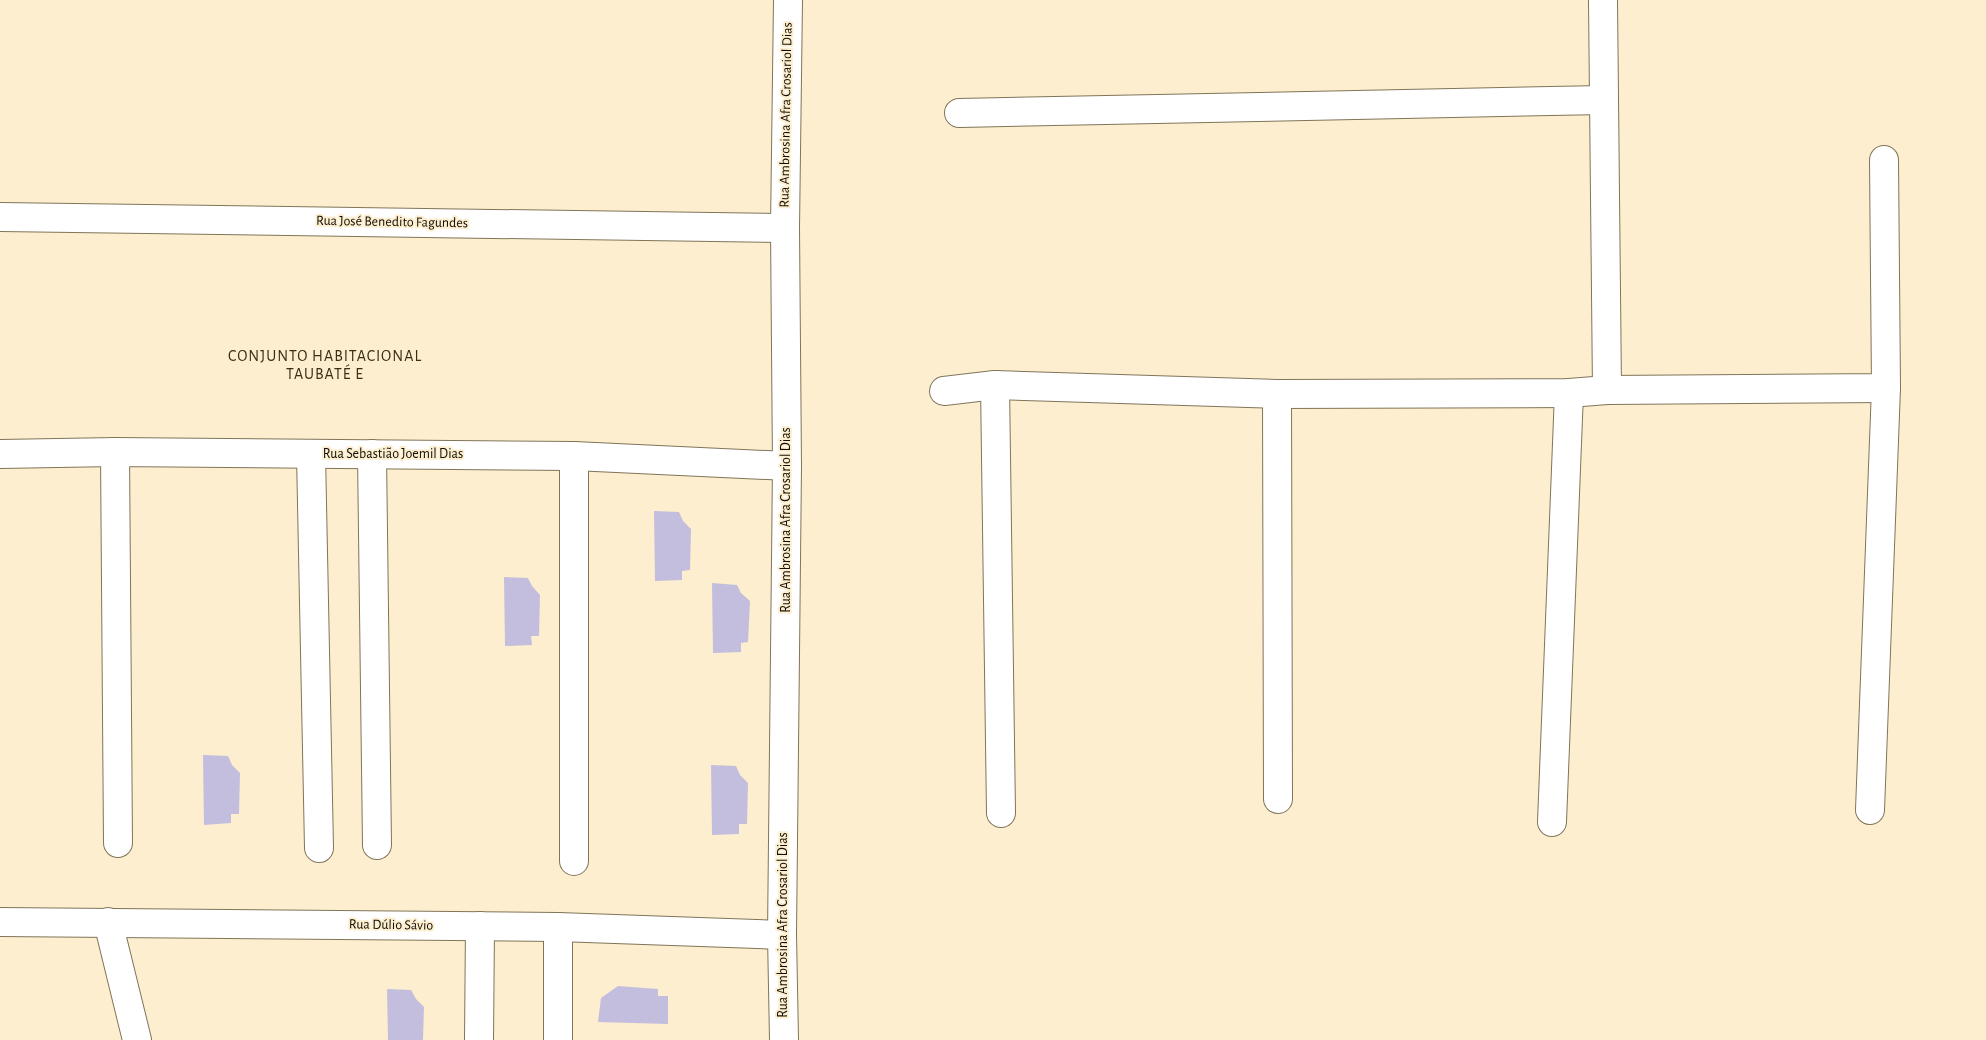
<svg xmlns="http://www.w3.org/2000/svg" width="1986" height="1040" font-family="'Alegreya Sans',sans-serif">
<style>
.building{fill:#c3bedd}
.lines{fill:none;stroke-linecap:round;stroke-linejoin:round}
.minor-casing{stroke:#817559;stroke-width:30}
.minor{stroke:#fff;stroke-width:28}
.labels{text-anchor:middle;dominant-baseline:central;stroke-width:4;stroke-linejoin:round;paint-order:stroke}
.street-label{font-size:14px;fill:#110d04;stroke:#fceecf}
.quarter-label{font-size:16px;letter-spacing:1px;fill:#3a2f15;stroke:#fceecf}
</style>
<rect width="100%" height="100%" fill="#fceecf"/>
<g class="building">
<polygon points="654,511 679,512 683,521 691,529 690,570 682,571 682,580 655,581"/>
<polygon points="504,577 528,578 532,586 540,595 539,636 531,636 532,645 505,646"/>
<polygon points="712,583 737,585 741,593 750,601 748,642 741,643 741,652 713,653"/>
<polygon points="203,755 228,756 232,765 240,773 239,814 231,814 231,823 204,825"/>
<polygon points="711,765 736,766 740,775 748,783 747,824 739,824 739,834 712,835"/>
<polygon points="618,986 658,989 658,996 668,996 668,1024 598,1022 601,998"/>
<polygon points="387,989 411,990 416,999 424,1007 423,1040 388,1040"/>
</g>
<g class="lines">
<defs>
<g id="minor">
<polyline points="1603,0 1607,390"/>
<polyline points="959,113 1604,100"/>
<polyline points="0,217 785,228"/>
<polyline points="995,385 1001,813"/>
<polyline points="944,391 995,385 1277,394 1569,393 1607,390 1886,388 1884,160"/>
<polyline points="1277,394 1278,799"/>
<polyline points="115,452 118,843"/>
<polyline points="0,454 115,452 574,456 787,466"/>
<polyline points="311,454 319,848"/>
<polyline points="372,454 377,845"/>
<polyline points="1870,810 1886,388"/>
<polyline points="1552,822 1569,393"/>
<polyline points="574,861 574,456"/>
<polyline points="0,922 558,927 782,935"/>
<polyline points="108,922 137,1040"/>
<polyline points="479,1040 480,926"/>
<polyline points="558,1040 558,927"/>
<polyline points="784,1040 782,935 787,466 785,228 788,0"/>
</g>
</defs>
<use href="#minor" class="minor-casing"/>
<use href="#minor" class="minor"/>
</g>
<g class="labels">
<g class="street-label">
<text transform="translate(786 115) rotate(-89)">Rua Ambrosina Afra Crosariol Dias</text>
<text transform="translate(392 222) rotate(1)">Rua José Benedito Fagundes</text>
<text x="393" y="454">Rua Sebastião Joemil Dias</text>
<text transform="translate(786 520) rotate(-90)">Rua Ambrosina Afra Crosariol Dias</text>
<text transform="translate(391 925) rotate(1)">Rua Dúlio Sávio</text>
<text transform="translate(783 925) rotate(-90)">Rua Ambrosina Afra Crosariol Dias</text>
</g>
<g class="quarter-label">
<text x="325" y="356">CONJUNTO HABITACIONAL<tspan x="325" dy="18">TAUBATÉ E</tspan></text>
</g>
</g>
</svg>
